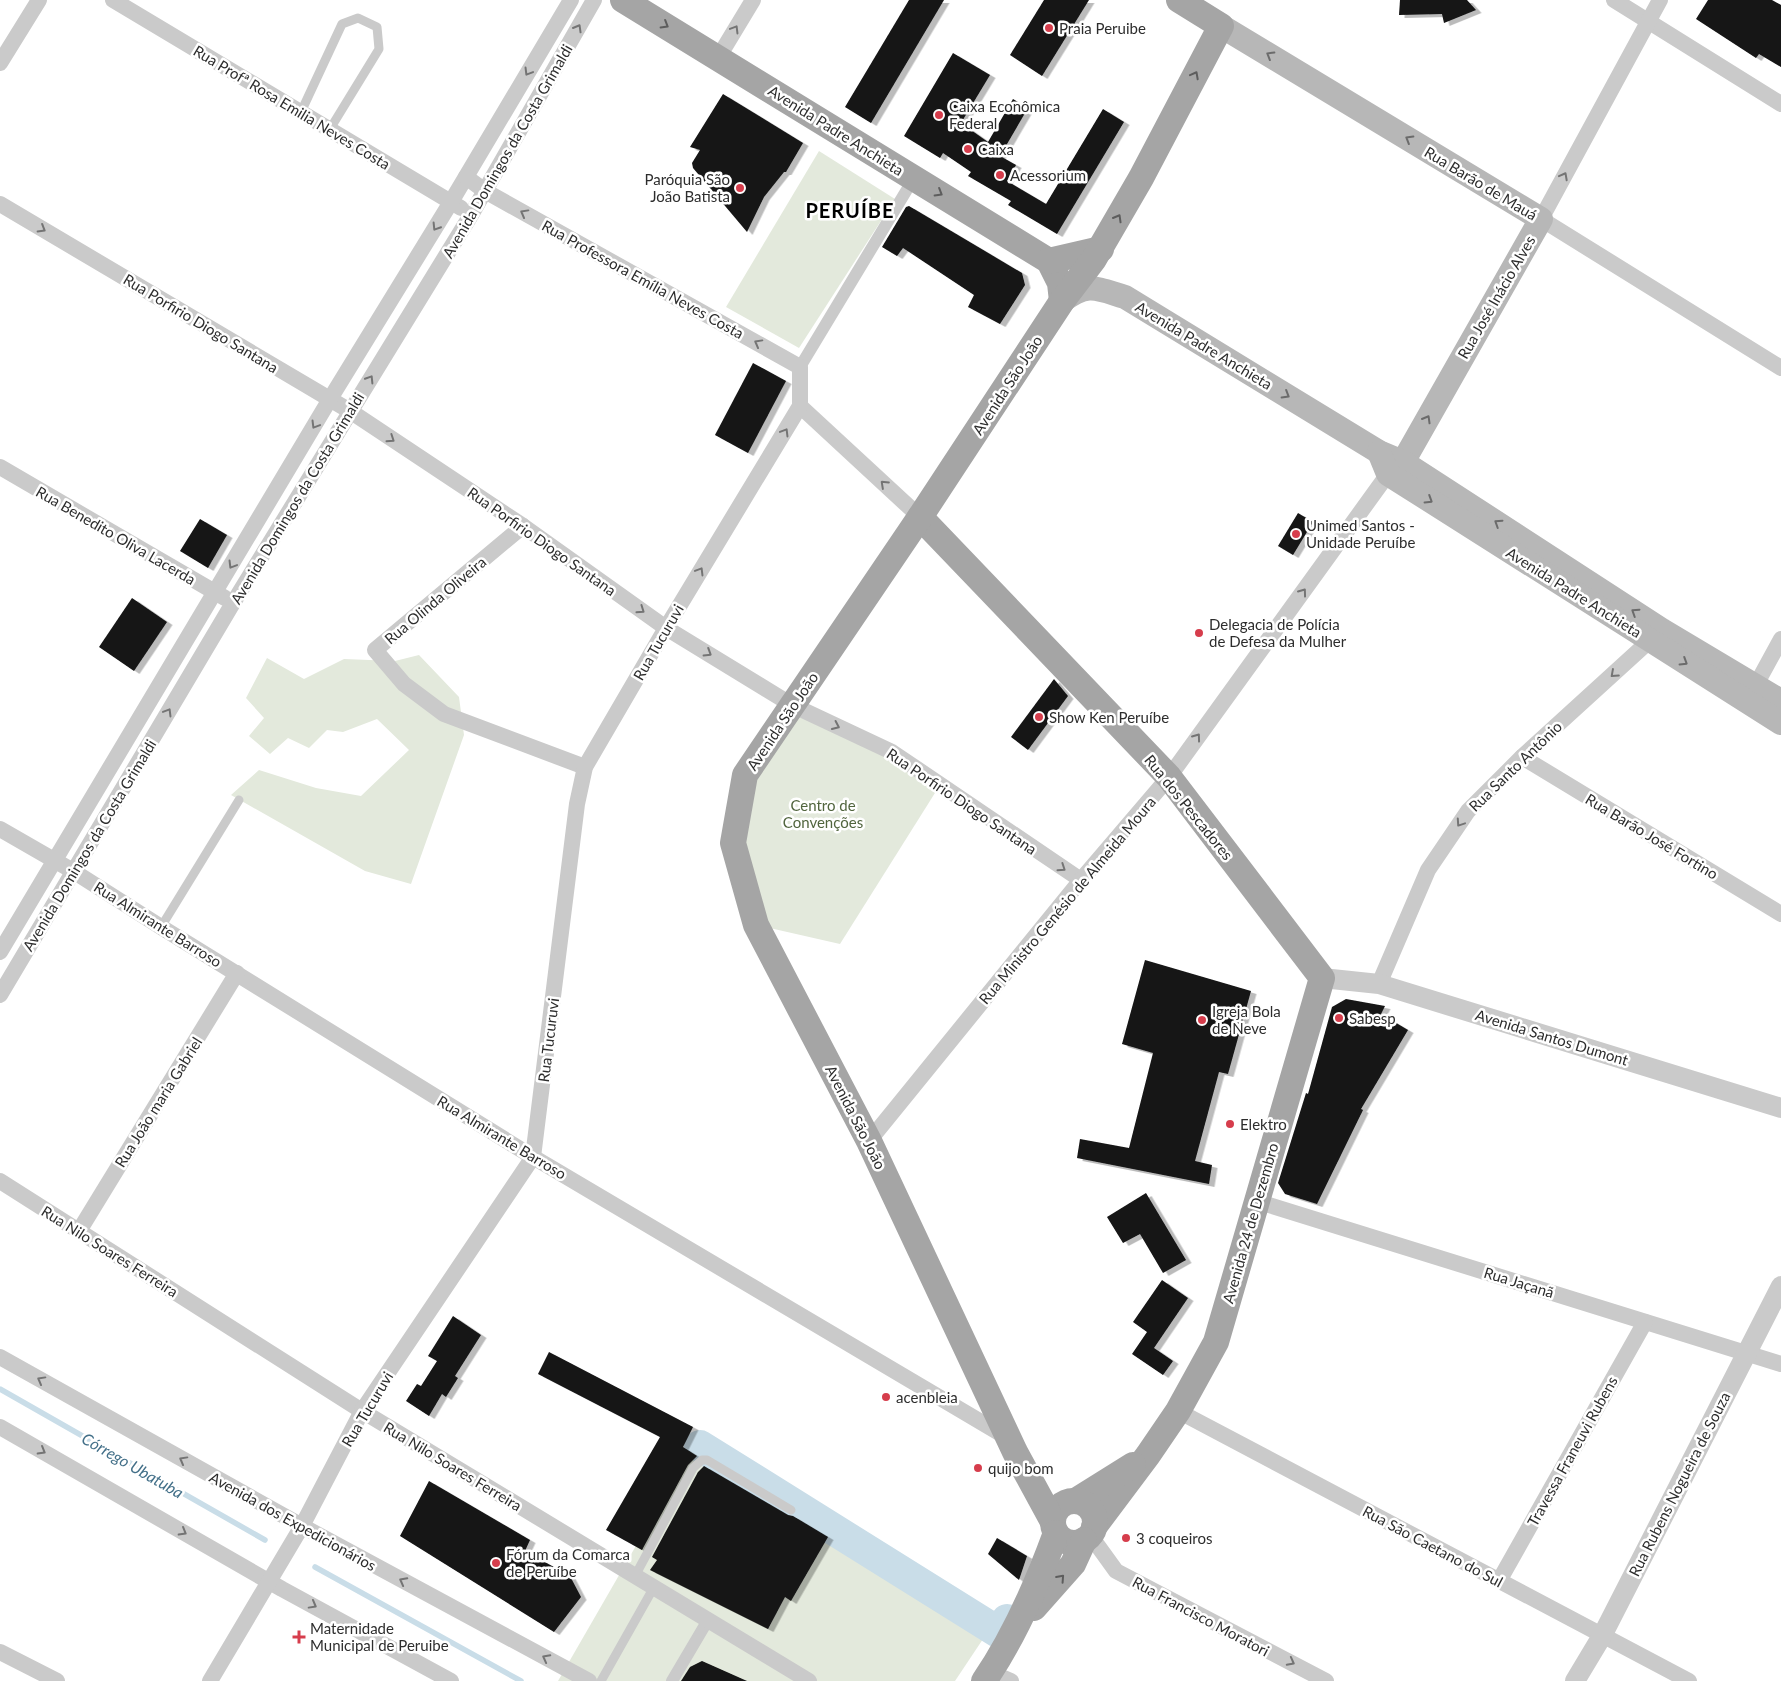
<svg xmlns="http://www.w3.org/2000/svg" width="1781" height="1681" font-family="Lato,sans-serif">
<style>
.green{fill:#e3e9dc}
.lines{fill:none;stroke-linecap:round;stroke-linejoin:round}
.stream{stroke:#c9dde8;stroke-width:5.5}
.river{stroke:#c9dde8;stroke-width:32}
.building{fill:#141414;filter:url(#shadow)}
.service{stroke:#cacaca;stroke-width:9}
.pedestrian{stroke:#cacaca;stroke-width:12}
.minor{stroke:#cacaca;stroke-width:16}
.tertiary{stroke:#cacaca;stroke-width:20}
.secondary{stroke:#b7b7b7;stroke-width:24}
.primary{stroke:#a5a5a5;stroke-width:26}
.oneway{stroke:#5d5d5d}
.oneway2{stroke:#747474}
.oneway3{stroke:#6b6b6b}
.poi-dot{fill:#d63d4c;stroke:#fff;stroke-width:2}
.labels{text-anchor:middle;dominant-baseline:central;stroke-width:5;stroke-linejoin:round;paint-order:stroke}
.poi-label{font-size:15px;fill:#2d2d2d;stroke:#fff;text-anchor:start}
.street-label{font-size:15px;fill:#2d2d2d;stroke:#fff}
.park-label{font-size:15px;fill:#51653e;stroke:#fff}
.water-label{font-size:16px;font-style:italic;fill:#426f88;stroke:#fff}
.district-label{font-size:20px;font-weight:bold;letter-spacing:1px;fill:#000;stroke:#fff}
</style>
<defs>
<filter id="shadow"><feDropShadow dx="5.5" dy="3" stdDeviation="0" flood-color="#0004"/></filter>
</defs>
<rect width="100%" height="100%" fill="#fff"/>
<g class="green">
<polygon points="819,151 895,199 799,348 726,307"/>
<polygon points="419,655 459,697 464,735 411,884 365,871 231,795 259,770 316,788 361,796 409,750 377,719 343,732 327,730 309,748 288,738 270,754 249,736 264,718 246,698 267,658 304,679 344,659 395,661"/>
<polygon points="792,705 940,785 840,944 756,925 733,843 745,775"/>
<polygon points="701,1433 991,1627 955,1681 558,1681"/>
</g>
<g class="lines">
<g class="stream">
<polyline points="0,1389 265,1540"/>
<polyline points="315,1567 521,1681"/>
</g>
<polyline class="river" points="700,1446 998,1632 1007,1620"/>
</g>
<g class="building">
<polygon points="909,0 944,0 871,123 845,107"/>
<polygon points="1044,0 1089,0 1042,76 1010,55"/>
<polygon points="1400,0 1467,0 1476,10 1444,23 1442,14 1399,15"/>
<polygon points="1708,0 1772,0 1781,5 1781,67 1759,54 1756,58 1696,19"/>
<polygon points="953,53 990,75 961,123 988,142 1013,99 1028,108 1000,156 1016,165 1007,181 1046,204 1103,109 1124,122 1057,234 1008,205 1011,201 968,176 971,172 943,153 940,158 904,136"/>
<polygon points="723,94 803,143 786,172 784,172 764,197 747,232 693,168 692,163 700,150 690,147"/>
<polygon points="909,206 1022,273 1025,285 1000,324 968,307 974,295 903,248 897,256 882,247 906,207"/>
<polygon points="753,363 786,381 748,453 715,435"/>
<polygon points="1298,513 1313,522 1293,555 1278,546"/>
<polygon points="200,519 227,535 208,568 180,551"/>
<polygon points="132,598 167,622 134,671 99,647"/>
<polygon points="1054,679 1068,696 1028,750 1011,737"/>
<polygon points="1145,960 1251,991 1228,1074 1219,1072 1195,1161 1212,1165 1209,1184 1077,1158 1080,1139 1129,1148 1153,1053 1122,1044"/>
<polygon points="1346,999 1385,1006 1381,1014 1408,1030 1361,1109 1363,1110 1317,1204 1285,1194 1278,1183 1306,1093 1308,1094 1332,1007"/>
<polygon points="1146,1193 1186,1260 1163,1273 1140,1234 1123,1243 1107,1217"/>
<polygon points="1162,1280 1188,1298 1154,1348 1173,1361 1163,1375 1132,1354 1147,1332 1133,1322"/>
<polygon points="453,1316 481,1335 455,1376 458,1378 446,1397 442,1394 429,1416 406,1401 417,1384 421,1386 437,1361 428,1356"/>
<polygon points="549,1352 693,1427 683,1447 697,1456 688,1465 642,1550 606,1530 660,1437 538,1374"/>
<polygon points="704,1466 788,1515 793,1516 828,1537 791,1601 785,1597 768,1629 650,1570 657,1560 652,1557 698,1472"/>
<polygon points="429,1481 530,1540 525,1551 570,1576 581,1597 554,1632 400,1536"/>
<polygon points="997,1538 1027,1556 1019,1580 988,1554"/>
<polygon points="702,1661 747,1681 681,1681 690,1667"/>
</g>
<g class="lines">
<g class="service">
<polyline points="301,112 342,24 358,18 377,27 379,49 330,129"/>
<polyline points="161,927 239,800"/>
<polyline points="635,1576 693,1468 702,1460 707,1460 791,1510"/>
<polyline points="601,1681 654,1587"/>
</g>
<g class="pedestrian">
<polyline points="800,367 914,178"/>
<polyline points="672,1681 708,1620"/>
</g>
<g class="minor">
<polyline points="113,0 461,208"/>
<polyline points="1614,0 1781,104"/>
<polyline points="1660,0 1541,219 1781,368"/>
<polyline points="718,58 753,0"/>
<polyline points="0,63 39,0"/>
<polyline points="0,204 350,411 523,526 666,628 792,705 892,752 1081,880"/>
<polyline points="800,406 920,517"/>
<polyline points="0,467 225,598"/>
<polyline points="523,526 375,650 404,684 444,714 585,767"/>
<polyline points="1751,694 1781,639"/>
<polyline points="1522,757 1781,914"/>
<polyline points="0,829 73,871 161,927 533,1157 1008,1438"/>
<polyline points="0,952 330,399 451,202 571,0"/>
<polyline points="1379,984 1428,870 1468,811 1522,757 1657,634"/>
<polyline points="0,995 233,603 471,215 594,0"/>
<polyline points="869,1141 1081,880 1169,777 1388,474 1395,468"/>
<polyline points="0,1181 362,1411 809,1681"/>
<polyline points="1256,1201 1781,1364"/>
<polyline points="79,1231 237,973"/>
<polyline points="0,1357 302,1526 589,1681"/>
<polyline points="1178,1411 1689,1681"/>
<polyline points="0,1427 282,1589 451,1681"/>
<polyline points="1090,1535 1116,1571 1326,1681"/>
<polyline points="1499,1581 1645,1322"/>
<polyline points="0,1652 57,1681"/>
<polyline points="990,1672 1011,1681"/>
<polyline points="210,1681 302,1526 362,1411 533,1157 577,804 585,767 666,628 800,406 800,367 485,191 466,177"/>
</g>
<g class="tertiary">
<polyline points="1322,978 1379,984 1781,1108"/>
<polyline points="1575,1681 1602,1636 1781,1286"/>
</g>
<g class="secondary">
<polyline points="1221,26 1541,219 1403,462"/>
<path d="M 1062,301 C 1089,282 1095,288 1125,297 L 1379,452 L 1403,462 L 1662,630 L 1781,701"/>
<polyline points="1379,452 1388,474 1781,723"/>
</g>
<g class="primary">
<polyline points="623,0 1049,261 1060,283 1062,301"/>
<polyline points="1049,261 1101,249"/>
<polyline points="920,517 1169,777 1322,978 1216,1342 1178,1411 1148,1455 1094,1527"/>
<polyline points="1077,1500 1133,1465"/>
<circle cx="1074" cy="1522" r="21"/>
<polyline points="1052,1520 1015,1452 869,1141 756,925 733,843 745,775 920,517 1062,301 1094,259 1141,178 1221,26 1179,0"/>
<polyline points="1034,1608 1073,1564 1084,1540"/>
<path d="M 984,1681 C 1015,1636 1037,1585 1056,1533"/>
</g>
</g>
<defs><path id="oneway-chevron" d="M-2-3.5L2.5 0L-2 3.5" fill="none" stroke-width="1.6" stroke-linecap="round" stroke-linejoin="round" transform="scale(1.25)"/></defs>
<g class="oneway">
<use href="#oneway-chevron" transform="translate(665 25) rotate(31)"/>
<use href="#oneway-chevron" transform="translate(1195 75) rotate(-62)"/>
<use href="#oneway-chevron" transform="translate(939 193) rotate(31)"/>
<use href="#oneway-chevron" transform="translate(1118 218) rotate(-60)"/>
<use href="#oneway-chevron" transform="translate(1061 1578) rotate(-48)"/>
</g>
<g class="oneway2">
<use href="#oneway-chevron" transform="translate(578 28) rotate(-60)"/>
<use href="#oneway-chevron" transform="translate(735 29) rotate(-59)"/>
<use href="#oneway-chevron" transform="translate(528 72) rotate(121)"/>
<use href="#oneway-chevron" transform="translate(1564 176) rotate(-62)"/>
<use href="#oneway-chevron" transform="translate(524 213) rotate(-151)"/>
<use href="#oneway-chevron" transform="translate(436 227) rotate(122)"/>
<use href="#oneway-chevron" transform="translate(42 229) rotate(31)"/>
<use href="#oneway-chevron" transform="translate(758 343) rotate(-151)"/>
<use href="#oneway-chevron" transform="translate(370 379) rotate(-58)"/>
<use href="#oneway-chevron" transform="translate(315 425) rotate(121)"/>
<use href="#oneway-chevron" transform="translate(785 432) rotate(-59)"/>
<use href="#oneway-chevron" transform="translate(391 439) rotate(34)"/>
<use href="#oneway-chevron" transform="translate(884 484) rotate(-137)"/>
<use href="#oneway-chevron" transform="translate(232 565) rotate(121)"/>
<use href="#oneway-chevron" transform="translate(700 571) rotate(-59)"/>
<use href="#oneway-chevron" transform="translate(1303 592) rotate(-54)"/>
<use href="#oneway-chevron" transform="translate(641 610) rotate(35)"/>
<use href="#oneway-chevron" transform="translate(708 653) rotate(32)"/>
<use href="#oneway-chevron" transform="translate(1614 674) rotate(138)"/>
<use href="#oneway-chevron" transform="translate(168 712) rotate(-59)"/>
<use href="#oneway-chevron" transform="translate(836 726) rotate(25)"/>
<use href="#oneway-chevron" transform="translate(1197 737) rotate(-54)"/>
<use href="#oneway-chevron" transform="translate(1460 823) rotate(124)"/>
<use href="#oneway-chevron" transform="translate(1062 868) rotate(34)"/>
<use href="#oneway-chevron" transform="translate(41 1380) rotate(-151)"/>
<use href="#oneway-chevron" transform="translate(42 1451) rotate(30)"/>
<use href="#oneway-chevron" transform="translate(183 1460) rotate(-151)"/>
<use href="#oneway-chevron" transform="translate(183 1532) rotate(30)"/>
<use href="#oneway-chevron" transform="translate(403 1581) rotate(-152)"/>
<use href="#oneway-chevron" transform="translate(313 1605) rotate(29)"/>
<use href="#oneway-chevron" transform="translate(546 1658) rotate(-152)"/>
<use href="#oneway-chevron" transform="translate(1291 1662) rotate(28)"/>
</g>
<g class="oneway3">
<use href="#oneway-chevron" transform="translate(1270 55) rotate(-149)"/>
<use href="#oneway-chevron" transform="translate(1409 139) rotate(-149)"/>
<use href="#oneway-chevron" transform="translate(1286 395) rotate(31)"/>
<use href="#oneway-chevron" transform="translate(1427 419) rotate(-60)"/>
<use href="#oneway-chevron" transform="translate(1429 500) rotate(32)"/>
<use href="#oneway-chevron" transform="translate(1498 523) rotate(-147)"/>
<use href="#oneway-chevron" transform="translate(1635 612) rotate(-147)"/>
<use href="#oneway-chevron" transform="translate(1684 662) rotate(32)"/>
</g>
<g class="poi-dot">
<circle cx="1049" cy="28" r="5"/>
<circle cx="939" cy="115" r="5"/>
<circle cx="968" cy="149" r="5"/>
<circle cx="1000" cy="175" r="5"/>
<circle cx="740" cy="188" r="5"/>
<circle cx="1296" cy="534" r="5"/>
<circle cx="1199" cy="633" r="5"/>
<circle cx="1039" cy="717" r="5"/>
<circle cx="1339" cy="1018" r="5"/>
<circle cx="1202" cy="1020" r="5"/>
<circle cx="1230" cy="1124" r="5"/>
<circle cx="886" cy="1397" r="5"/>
<circle cx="978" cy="1468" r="5"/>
<circle cx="1126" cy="1538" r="5"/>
<circle cx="496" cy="1563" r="5"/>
<path d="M296.5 1629.5h5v5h5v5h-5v5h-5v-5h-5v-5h5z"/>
</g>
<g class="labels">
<g class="poi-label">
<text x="1059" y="28">Praia Peruibe</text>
<text x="949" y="106">Caixa Econômica<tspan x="949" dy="17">Federal</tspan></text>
<text x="978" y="149">Caixa</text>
<text x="1010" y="175">Acessorium</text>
<text x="730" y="179" text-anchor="end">Paróquia São<tspan x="730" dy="17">João Batista</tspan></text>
<text x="1306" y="525">Unimed Santos -<tspan x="1306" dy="17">Unidade Peruíbe</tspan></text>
<text x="1209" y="624">Delegacia de Polícia<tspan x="1209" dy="17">de Defesa da Mulher</tspan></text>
<text x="1049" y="717">Show Ken Peruíbe</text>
<text x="1212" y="1011">Igreja Bola<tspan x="1212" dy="17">de Neve</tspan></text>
<text x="1349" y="1018">Sabesp</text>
<text x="1240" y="1124">Elektro</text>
<text x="896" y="1397">acenbleia</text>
<text x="988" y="1468">quijo bom</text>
<text x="1136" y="1538">3 coqueiros</text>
<text x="506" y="1554">Fórum da Comarca<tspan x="506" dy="17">de Peruíbe</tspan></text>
<text x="310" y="1628">Maternidade<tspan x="310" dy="17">Municipal de Peruibe</tspan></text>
</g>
<g class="street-label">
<text transform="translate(292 107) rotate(31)">Rua Profª Rosa Emilia Neves Costa</text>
<text transform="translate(836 130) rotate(32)">Avenida Padre Anchieta</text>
<text transform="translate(507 151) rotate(-60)">Avenida Domingos da Costa Grimaldi</text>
<text transform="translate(1481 183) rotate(31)">Rua Barão de Mauá</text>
<text transform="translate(643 279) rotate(29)">Rua Professora Emília Neves Costa</text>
<text transform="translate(1496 297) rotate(-60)">Rua José Inácio Alves</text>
<text transform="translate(201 323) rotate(31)">Rua Porfirio Diogo Santana</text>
<text transform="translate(1204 345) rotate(31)">Avenida Padre Anchieta</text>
<text transform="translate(1007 385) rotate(-57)">Avenida São João</text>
<text transform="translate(297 498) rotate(-59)">Avenida Domingos da Costa Grimaldi</text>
<text transform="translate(116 535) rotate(30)">Rua Benedito Oliva Lacerda</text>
<text transform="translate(542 541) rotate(35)">Rua Porfirio Diogo Santana</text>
<text transform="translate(1574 592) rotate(32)">Avenida Padre Anchieta</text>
<text transform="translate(435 600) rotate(-40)">Rua Olinda Oliveira</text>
<text transform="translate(658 642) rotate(-60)">Rua Tucuruvi</text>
<text transform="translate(782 721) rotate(-56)">Avenida São João</text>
<text transform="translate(1515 766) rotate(-44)">Rua Santo Antônio</text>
<text transform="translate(962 801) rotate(34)">Rua Porfirio Diogo Santana</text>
<text transform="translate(1189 807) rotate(51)">Rua dos Pescadores</text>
<text transform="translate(1652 836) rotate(31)">Rua Barão José Fortino</text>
<text transform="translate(89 845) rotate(-59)">Avenida Domingos da Costa Grimaldi</text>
<text transform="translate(1067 900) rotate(-50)">Rua Ministro Genésio de Almeida Moura</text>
<text transform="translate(158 924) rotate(32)">Rua Almirante Barroso</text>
<text transform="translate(1552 1037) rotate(17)">Avenida Santos Dumont</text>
<text transform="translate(548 1040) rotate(-83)">Rua Tucuruvi</text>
<text transform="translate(158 1102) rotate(-58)">Rua João maria Gabriel</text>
<text transform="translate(856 1117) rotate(63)">Avenida São João</text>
<text transform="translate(502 1137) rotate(31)">Rua Almirante Barroso</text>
<text transform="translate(1250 1223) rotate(-74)">Avenida 24 de Dezembro</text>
<text transform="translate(110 1251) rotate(32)">Rua Nilo Soares Ferreira</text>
<text transform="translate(1519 1282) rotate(17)">Rua Jaçanã</text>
<text transform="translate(367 1409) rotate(-59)">Rua Tucuruvi</text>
<text transform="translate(1572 1451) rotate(-61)">Travessa Franeuvi Rubens</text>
<text transform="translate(453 1466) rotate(31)">Rua Nilo Soares Ferreira</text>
<text transform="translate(1679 1484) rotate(-63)">Rua Rubens Nogueira de Souza</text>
<text transform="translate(293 1521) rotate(29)">Avenida dos Expedicionários</text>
<text transform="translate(1433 1546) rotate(28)">Rua São Caetano do Sul</text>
<text transform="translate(1201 1616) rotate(28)">Rua Francisco Moratori</text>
</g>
<g class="park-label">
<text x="823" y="805">Centro de<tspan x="823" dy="17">Convenções</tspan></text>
</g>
<g class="water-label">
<text transform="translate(133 1465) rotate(30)">Córrego Ubatuba</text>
</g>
<g class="district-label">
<text x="850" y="210">PERUÍBE</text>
</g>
</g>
</svg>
